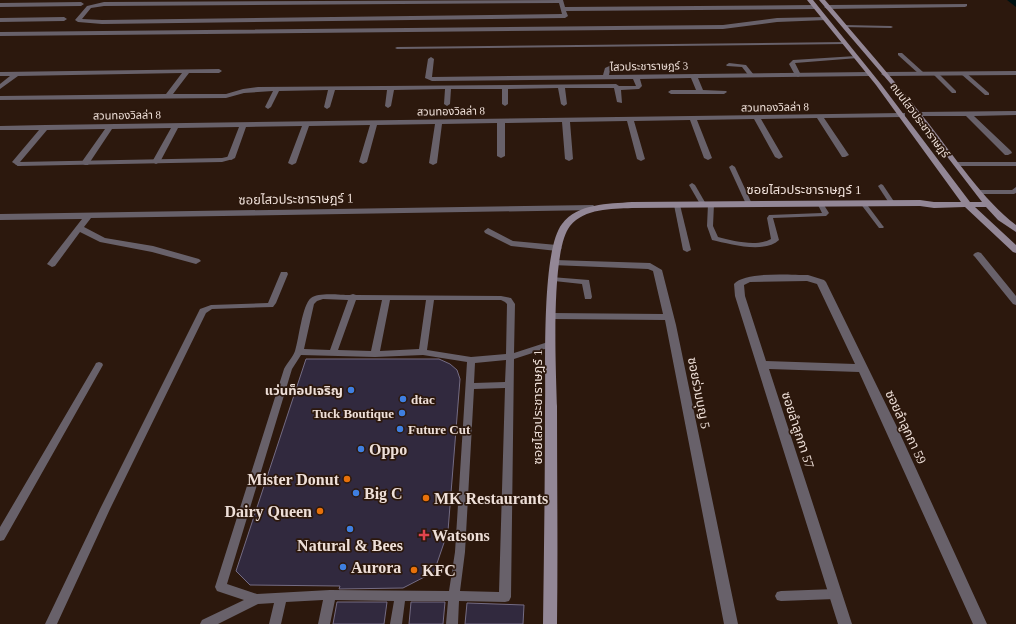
<svg xmlns="http://www.w3.org/2000/svg" width="1016" height="624" font-family="'Times New Roman','Noto Sans Thai',serif">
<style>
.lines{fill:none;stroke-linecap:round;stroke-linejoin:round}
.canal{fill:#001212;fill-rule:evenodd}
.building{fill:#31293e;stroke:#746c84}
.lane{fill:#68616a;fill-rule:evenodd}
.street{fill:#68616a;fill-rule:evenodd}
.secondary{fill:#938796;fill-rule:evenodd}
.shop-dot{fill:#3f7fe0;stroke:#2c180d;stroke-width:1.5}
.food-dot{fill:#e8710a;stroke:#2c180d;stroke-width:1.5}
.health-dot{fill:#e0444e;stroke:#2c180d;stroke-width:1.5}
.labels{text-anchor:middle;dominant-baseline:central;stroke-width:3.5;stroke-linejoin:round;paint-order:stroke}
.far-street-label{font-size:11px;fill:#eedfd8;stroke:#2c180d}
.street-label{font-size:13px;fill:#eedfd8;stroke:#2c180d}
.poi-label{font-size:13px;font-weight:bold;fill:#eedfd8;stroke:#2c180d;text-anchor:end}
.near-poi-label{font-size:16px;font-weight:bold;fill:#eedfd8;stroke:#2c180d;text-anchor:start}
</style>
<rect width="100%" height="100%" fill="#2c180d"/>
<g class="lines">
<polygon class="canal" points="1007,0 1016,0 1016,7"/>
</g>
<g class="building">
<polygon points="306,359 439,359 450,364 457,370 460,379 448,531 434,572 403,588 339,589 340,586 250,585 236,571"/>
<polygon points="337,602 387,602 384,624 333,624"/>
<polygon points="411,602 445,602 443,624 409,624"/>
<polygon points="467,603 524,605 523,624 465,624"/>
</g>
<g class="lines">
<g class="lane">
<polygon points="844,25 891,26 893,27 891,28 842,27 842,25"/>
<polygon points="845,42 847,43 847,44 397,49 395,48 397,47"/>
<polygon points="898,53 902,53 923,72 923,74 919,74 898,55"/>
<polygon points="856,56 858,57 858,58 795,63 801,75 798,77 795,75 789,64 793,60"/>
<polygon points="729,63 746,65 754,75 749,76 742,67 727,66 726,65"/>
<polygon points="933,72 937,72 956,91 956,93 952,93 933,74"/>
<polygon points="961,72 965,72 989,93 989,95 985,95 961,74"/>
<polygon points="231,156 233,157 233,159 222,162 18,166 15,164 18,162 222,158"/>
<polygon points="732,165 735,167 752,204 751,205 749,206 746,204 729,167"/>
<polygon points="692,183 695,185 706,204 705,205 703,206 700,204 689,185"/>
<polygon points="881,184 883,185 895,203 894,204 890,204 889,203 878,186"/>
<polygon points="1016,187 1016,193 1014,194 979,194 976,192 979,190 1012,190"/>
<path d="M 820,201 L 822,202 L 829,213 L 826,216 L 773,218 L 779,240 C 764,254 730,244 712,240 L 707,226 L 708,204 L 711,202 L 714,204 L 713,226 L 718,237 C 733,241 757,247 771,239 L 767,218 L 769,215 L 822,213 L 817,203 Z"/>
<polygon points="863,201 865,202 883,226 884,227 883,228 879,228 860,203"/>
<polygon points="677,203 680,205 691,250 687,252 683,250 674,205"/>
<polygon points="281,272 287,272 288,274 276,303 273,307 212,309 206,313 110,509 57,624 45,624 100,509 200,309 211,305 268,303"/>
<polygon points="551,277 589,280 592,297 591,299 585,299 582,284 554,281 551,281 550,279"/>
<path d="M 353,294 L 356,295 L 501,296 L 511,298 L 515,304 L 514,353 L 551,341 L 555,344 L 554,346 L 514,359 L 511,597 L 509,601 L 505,602 L 459,601 L 458,624 L 446,624 L 448,601 L 405,601 L 402,624 L 390,624 L 394,601 L 335,600 L 330,624 L 318,624 L 323,600 L 286,602 L 281,624 L 269,624 L 274,603 L 258,604 L 218,624 L 200,624 L 202,620 L 244,600 L 217,591 L 215,587 L 284,369 C 287,363 293,357 295,351 C 299,339 302,305 311,298 C 318,292 340,295 350,295 ZM 323,299 L 348,300 L 330,350 L 304,349 L 314,304 L 317,301 ZM 356,300 L 382,300 L 371,351 L 338,350 ZM 390,300 L 426,300 L 419,349 L 380,351 ZM 434,300 L 501,300 L 505,302 L 507,304 L 506,354 L 471,357 L 427,350 ZM 301,355 L 375,357 L 423,355 L 467,362 L 455,552 L 449,591 L 330,590 L 257,594 L 227,584 L 292,369 ZM 506,360 L 505,382 L 474,383 L 475,363 ZM 505,388 L 499,592 L 460,591 L 465,552 L 474,389 Z"/>
<polygon points="99,362 102,363 103,365 4,540 0,541 0,527 95,365 96,363"/>
<polygon points="835,589 839,590 841,594 839,598 835,599 781,601 777,600 775,596 777,592 781,591"/>
</g>
<g class="street">
<path d="M 563,0 L 565,7 L 815,5 L 818,7 L 815,9 L 566,11 L 568,16 L 565,18 L 102,24 L 78,22 L 75,20 L 87,6 L 104,2 ZM 559,3 L 562,14 L 102,20 L 82,19 L 91,8 L 104,6 Z"/>
<polygon points="0,3 81,2 84,4 81,6 0,7"/>
<polygon points="967,4 967,6 965,7 827,9 824,7 827,5"/>
<polygon points="825,17 827,18 827,20 777,22 723,29 0,36 0,32 723,25 777,18"/>
<polygon points="0,18 64,17 67,19 64,21 0,22"/>
<polygon points="431,57 434,59 432,77 603,75 605,68 616,63 619,65 610,70 609,75 869,72 872,74 869,76 698,78 703,90 726,91 727,92 724,94 671,94 668,92 671,90 696,90 691,78 640,79 642,86 639,89 621,90 622,103 617,102 614,88 565,88 567,104 564,106 561,104 558,88 508,89 508,104 505,106 502,104 502,89 451,89 450,104 447,106 444,104 445,89 394,90 391,106 388,108 385,106 387,90 335,90 330,107 327,109 324,107 328,90 279,91 271,107 268,109 265,107 273,91 244,93 226,98 0,100 0,96 166,94 182,73 18,76 0,89 0,84 10,76 0,76 0,72 219,69 222,71 219,73 189,73 173,94 226,94 243,89 258,87 616,84 619,86 636,86 633,79 432,81 425,78 428,59"/>
<polygon points="1016,71 1016,75 884,76 881,74 884,72"/>
<polygon points="1016,111 1016,115 974,116 1011,151 1012,153 1008,155 1005,155 966,116 916,116 912,114 916,112"/>
<polygon points="902,113 905,113 905,117 824,118 849,155 845,157 842,157 817,118 761,119 783,157 779,159 775,157 754,119 697,120 712,158 708,160 704,158 690,120 634,121 645,159 641,161 637,159 627,121 570,122 573,159 569,161 565,159 562,122 505,123 505,156 501,158 497,156 497,123 442,124 437,163 433,165 429,163 435,124 377,125 367,162 363,164 359,162 370,125 309,126 296,163 292,165 288,163 302,126 246,127 235,158 231,160 227,158 239,127 178,128 160,162 156,164 152,162 171,128 112,129 88,165 85,165 81,163 105,129 47,130 20,162 22,164 21,166 18,166 12,162 39,130 0,130 0,126 45,125"/>
<rect x="955" y="162" width="61" height="4"/>
<polygon points="593,205 597,208 596,210 91,218 84,227 105,238 153,246 199,259 201,261 196,264 152,252 100,242 80,232 55,266 52,267 47,264 82,219 0,220 0,214"/>
<polygon points="488,228 513,241 557,245 562,248 557,251 511,246 485,233 484,231"/>
<polygon points="978,252 981,253 1016,296 1016,305 1013,304 975,257 973,255 975,253"/>
<polygon points="555,260 650,263 662,270 676,325 738,624 724,624 665,320 551,319 546,316 551,313 663,314 653,271 648,269 552,265 550,263 552,261"/>
<path d="M 808,275 L 824,280 L 826,282 L 896,425 L 987,624 L 973,624 L 859,372 L 769,369 L 852,624 L 838,624 L 735,296 L 734,284 C 745,271 791,275 808,275 ZM 807,281 L 817,284 L 855,364 L 766,361 L 745,296 L 744,285 L 750,282 Z"/>
</g>
<path class="secondary" d="M 807,0 L 813,0 L 880,83 L 970,202 L 982,202 L 896,90 L 819,0 L 825,0 C 860,41 895,81 929,124 C 954,156 984,201 1016,225 L 1016,232 L 998,220 L 986,207 L 975,207 L 1016,245 L 1016,253 L 1013,252 L 965,207 L 934,208 L 920,206 L 632,208 C 611,209 585,208 570,226 C 550,251 556,370 557,406 C 557,478 558,551 557,624 L 543,624 C 544,551 545,479 545,406 C 546,369 541,251 562,224 C 578,203 608,204 632,202 L 920,200 L 934,202 L 961,202 L 876,85 Z"/>
</g>
<g class="shop-dot">
<circle cx="351" cy="390" r="4"/>
<circle cx="403" cy="399" r="4"/>
<circle cx="402" cy="413" r="4"/>
<circle cx="400" cy="429" r="4"/>
<circle cx="361" cy="449" r="4"/>
<circle cx="356" cy="493" r="4"/>
<circle cx="350" cy="529" r="4"/>
<circle cx="343" cy="567" r="4"/>
</g>
<g class="food-dot">
<circle cx="347" cy="479" r="4"/>
<circle cx="426" cy="498" r="4"/>
<circle cx="320" cy="511" r="4"/>
<circle cx="414" cy="570" r="4"/>
</g>
<path class="health-dot" d="M422 529h4v4h4v4h-4v4h-4v-4h-4v-4h4z"/>
<g class="labels">
<g class="far-street-label">
<text transform="translate(649 66) rotate(-1)">ไสวประชาราษฎร์ 3</text>
<text transform="translate(775 107) rotate(-1)">สวนทองวิลล่า 8</text>
<text transform="translate(451 111) rotate(-1)">สวนทองวิลล่า 8</text>
<text transform="translate(127 115) rotate(-1)">สวนทองวิลล่า 8</text>
<text transform="translate(920 120) rotate(53)">ถนนไสวประชาราษฎร์</text>
</g>
<g class="street-label">
<text x="804" y="189">ซอยไสวประชาราษฎร์ 1</text>
<text transform="translate(296 199) rotate(-1)">ซอยไสวประชาราษฎร์ 1</text>
<text transform="translate(699 393) rotate(79)">ซอยร่วมบุญ 5</text>
<text transform="translate(537 407) rotate(-90)">ซอยไสวประชาราษฎร์ 1</text>
<text transform="translate(906 427) rotate(65)">ซอยลำลูกกา 59</text>
<text transform="translate(798 430) rotate(72)">ซอยลำลูกกา 57</text>
</g>
<g class="poi-label">
<text x="343" y="390">แว่นท็อปเจริญ</text>
<text x="411" y="399" text-anchor="start">dtac</text>
<text x="394" y="413">Tuck Boutique</text>
<text x="408" y="429" text-anchor="start">Future Cut</text>
</g>
<g class="near-poi-label">
<text x="369" y="449">Oppo</text>
<text x="339" y="479" text-anchor="end">Mister Donut</text>
<text x="364" y="493">Big C</text>
<text x="434" y="498">MK Restaurants</text>
<text x="312" y="511" text-anchor="end">Dairy Queen</text>
<text x="432" y="535">Watsons</text>
<text x="350" y="545" text-anchor="middle">Natural &amp; Bees</text>
<text x="351" y="567">Aurora</text>
<text x="422" y="570">KFC</text>
</g>
</g>
</svg>
